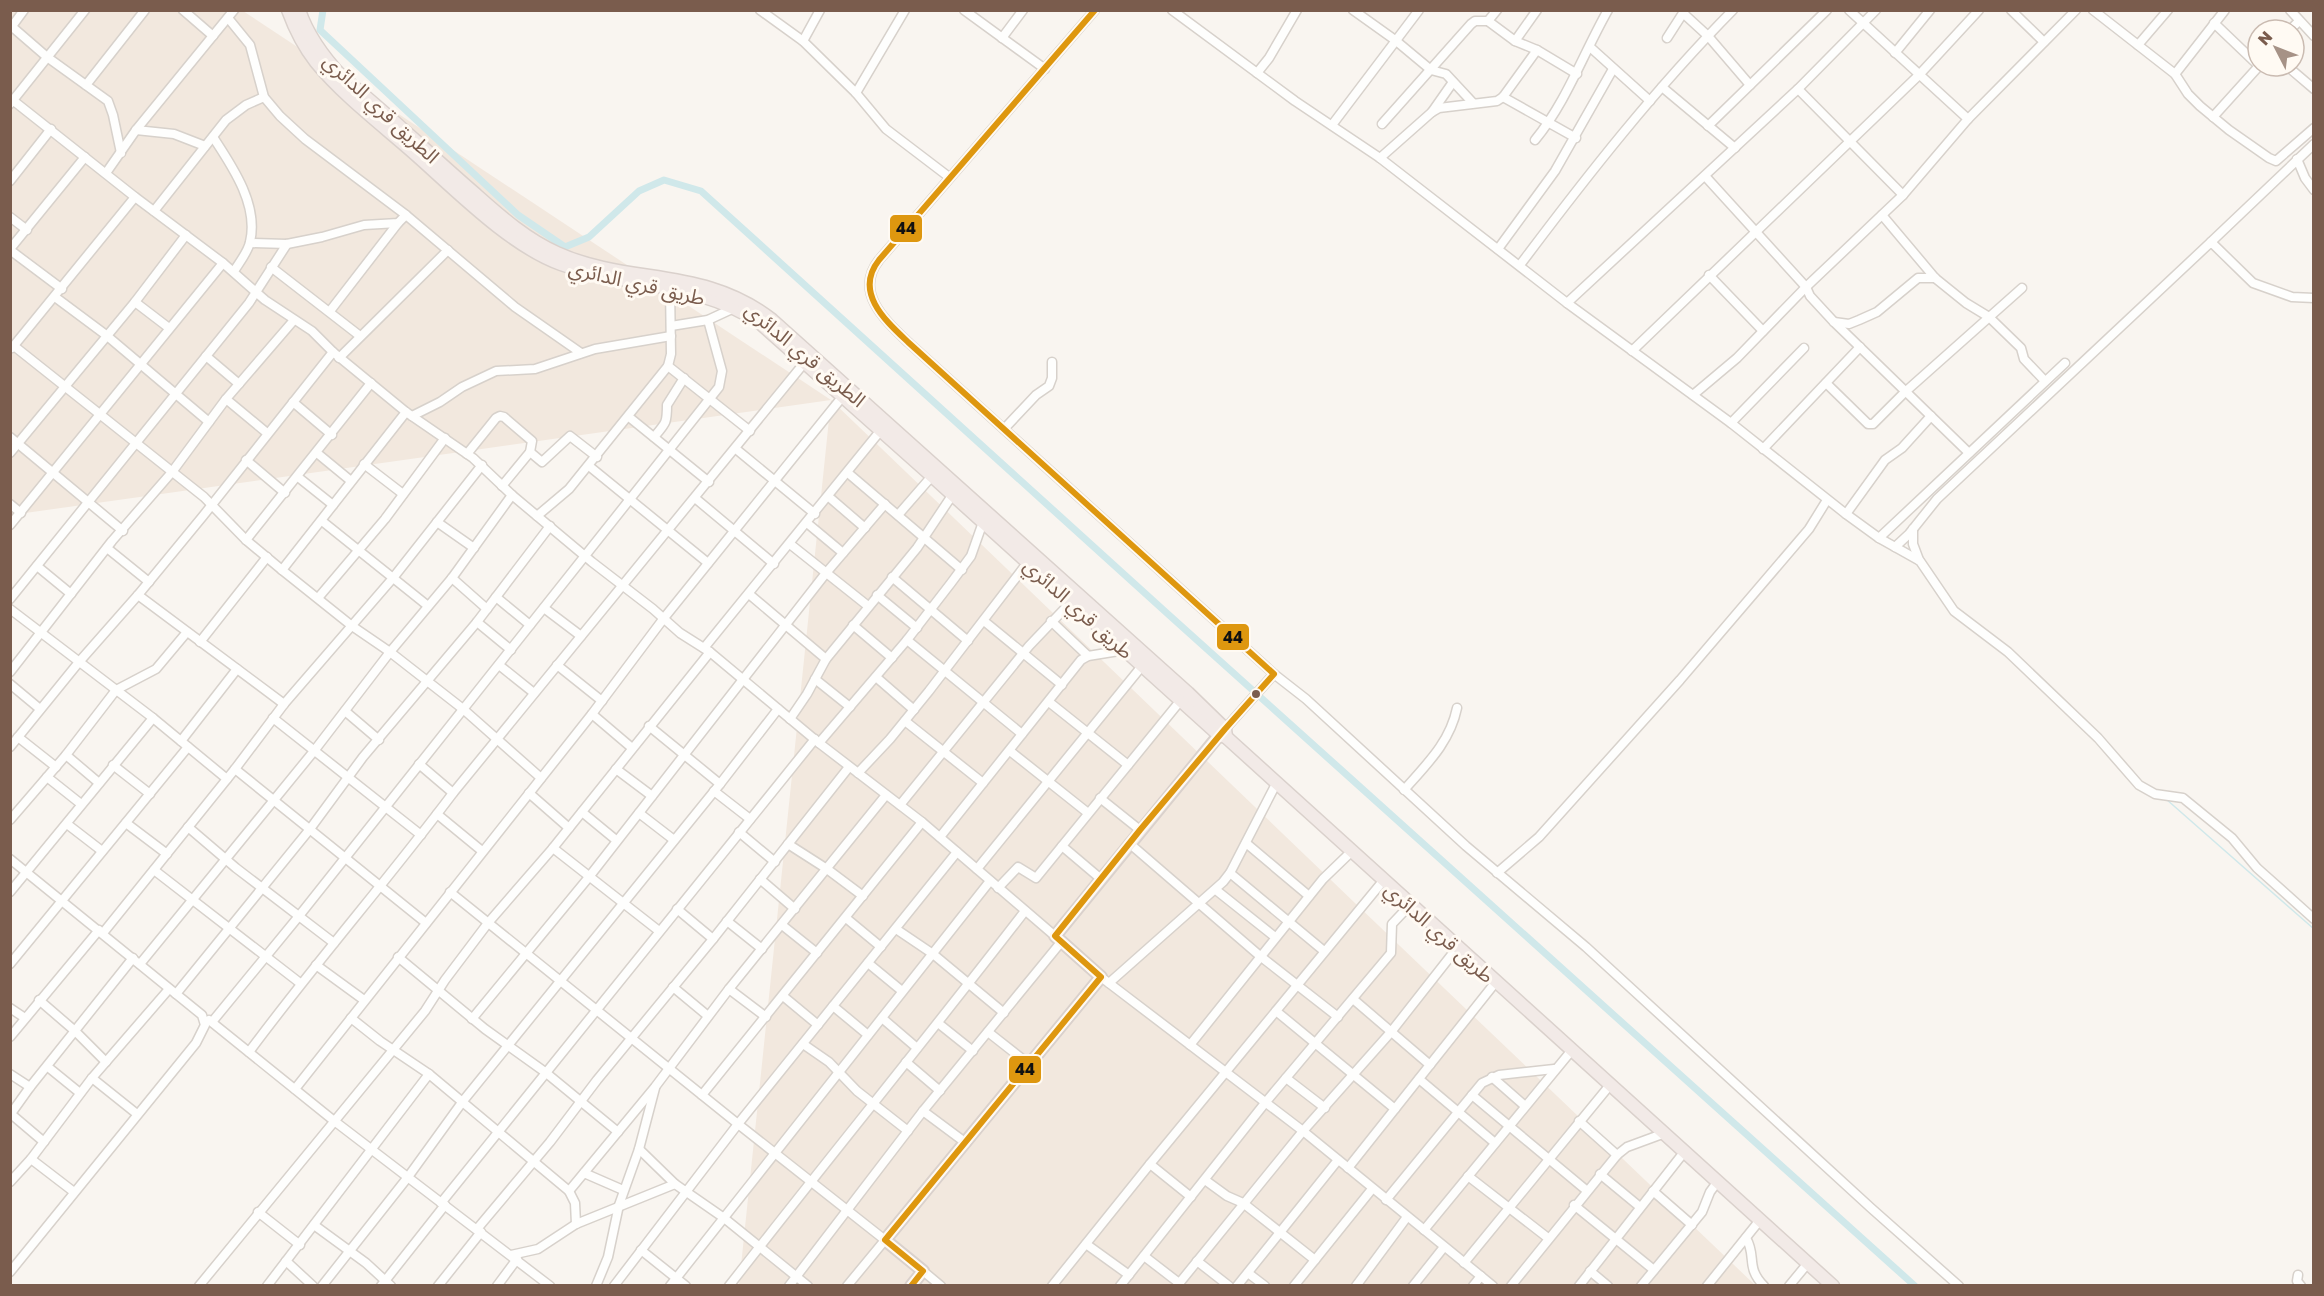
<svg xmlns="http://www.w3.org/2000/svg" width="2324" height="1296" font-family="'Golos Text','Noto Sans Arabic',sans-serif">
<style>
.residential{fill:#f2e8de}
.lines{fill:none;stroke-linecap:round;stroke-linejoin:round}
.stream{stroke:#d0e8ea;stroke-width:1.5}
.canal{stroke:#d0e8ea;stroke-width:7}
.minor-casing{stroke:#d7d1cb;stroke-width:11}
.major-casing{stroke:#dad1cc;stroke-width:14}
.highway-casing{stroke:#dad1cc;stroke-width:15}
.minor{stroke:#fefefd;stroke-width:8}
.major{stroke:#f3eee8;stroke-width:10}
.highway{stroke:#f2eae7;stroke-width:12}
.bus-1-casing{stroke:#fffaf3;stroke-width:10}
.bus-1{stroke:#de970f;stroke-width:6}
.bus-dot{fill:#7a5c4d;stroke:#fffaf3;stroke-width:2}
.labels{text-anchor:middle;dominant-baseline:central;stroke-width:6;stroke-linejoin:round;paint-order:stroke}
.street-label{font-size:20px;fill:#7a5c4d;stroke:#fffaf3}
.line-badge{stroke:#fffaf3;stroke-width:2}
.pale-badge-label{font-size:16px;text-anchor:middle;font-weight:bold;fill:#111}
</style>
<rect width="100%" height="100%" fill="#f9f5f0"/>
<g class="residential">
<polygon points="10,11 243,11 831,400 11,515"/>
<polygon points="831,400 1356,904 1755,1285 739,1285"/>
</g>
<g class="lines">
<polyline class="stream" points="2166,799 2314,929"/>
<polyline class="canal" points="323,10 320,30 518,215 565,247 589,237 639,191 664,180 701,191 1169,615 1915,1286"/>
<defs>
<g id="minor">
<polyline points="183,10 213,36"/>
<polyline points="760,10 803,41 856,93 886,129 949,177"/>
<polyline points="964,10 1045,69"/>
<path d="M 1095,10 L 879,260 C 853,293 887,322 909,343 L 1274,674 L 1225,729"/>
<polyline points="1172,10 1295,101 1380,158 1567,303 1731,423 1846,514 1879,538 1920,561 1954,611 2008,652 2098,738 2139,785 2155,794 2183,798 2232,838 2257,868 2314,919"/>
<polyline points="1353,10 1395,40 1431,70 1446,74 1473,103"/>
<polyline points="1849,10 1968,119"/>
<polyline points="2011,10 2044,42"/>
<polyline points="2093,10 2175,74 2188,94 2200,106 2229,130 2269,158 2276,161 2314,128"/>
<polyline points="2290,10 2314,36"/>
<polyline points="1684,14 1708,36 1750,85"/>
<polyline points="228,18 250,45 264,97 280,116 305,139 406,215 515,307 581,353"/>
<polyline points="1488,21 1515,41 1537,50 1577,74"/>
<polyline points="2214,23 2258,65"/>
<polyline points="10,25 47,57 108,101 113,115 121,153"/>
<polyline points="10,29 24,10"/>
<polyline points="2290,30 2299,21"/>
<polyline points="1002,38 1023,10"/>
<polyline points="1667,38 1685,10"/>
<polyline points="803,41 820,10"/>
<polyline points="1515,41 1537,10"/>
<polyline points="2138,45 2168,10"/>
<polyline points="1590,47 1650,101"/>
<polyline points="1895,53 1930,10"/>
<polyline points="2287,66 2314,89"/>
<polyline points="1257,73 1269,58 1297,10"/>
<polyline points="2175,74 2225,10"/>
<polyline points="86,85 145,10"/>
<polyline points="1662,87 1735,148"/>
<polyline points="1798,89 1903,195"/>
<polyline points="856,93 905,10"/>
<polyline points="1503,97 1576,138"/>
<polyline points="10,98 135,197 223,263 265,300 312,331 333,352 406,412 473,458 512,495 592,562 653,609 680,633 710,652 819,743 922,822 1055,936"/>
<polyline points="10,104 85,10"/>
<polyline points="1432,112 1453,82"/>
<polyline points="2213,117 2259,66"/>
<polyline points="1382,124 1471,24 1475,21 1488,21 1497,10"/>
<polyline points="1332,125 1419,10"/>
<polyline points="1708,126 1827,10"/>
<polyline points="136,130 174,134 205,146"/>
<path d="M 213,137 C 232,166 259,205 250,242 C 248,252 239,263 234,271"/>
<path d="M 1535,140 C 1567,101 1583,54 1608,10"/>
<polyline points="1380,158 1432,112 1439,108 1497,101 1503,97 1537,50"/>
<polyline points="2297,159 2305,178 2314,190"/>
<polyline points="106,173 136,130 234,10"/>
<polyline points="1705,176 1806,287 1810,296 1834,322 1969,453"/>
<polyline points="10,181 51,129"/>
<polyline points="154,211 226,120 246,105 264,97"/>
<polyline points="1882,215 1935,278 1966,303 1989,317 2021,348 2024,359 2045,381"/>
<polyline points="10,217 27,230"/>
<polyline points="2211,242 2314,144"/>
<polyline points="250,243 287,244 322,237 364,225 398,223 406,215"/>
<polyline points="10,249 85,157"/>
<polyline points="1498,249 1555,171 1613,69"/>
<polyline points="10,250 62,289"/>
<path d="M 1520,265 C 1586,177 1655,89 1733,10"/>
<polyline points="271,267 360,336"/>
<polyline points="1709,275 1763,331"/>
<polyline points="55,297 106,335 209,422"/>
<polyline points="135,302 169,328"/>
<polyline points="1567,303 1798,89 1876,10"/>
<polyline points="330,311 398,223"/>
<polyline points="1834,322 1849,324 1859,320 1877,312 1918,278 1935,278"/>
<polyline points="671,326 708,320 734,308"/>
<polyline points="14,346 204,497 246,540 282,570 352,626 390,652 463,709 541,778"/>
<polyline points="12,348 135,197"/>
<polyline points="1632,351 1919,75 1979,10"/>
<polyline points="206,356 239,384"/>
<polyline points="339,358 448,250"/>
<polyline points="668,366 750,431"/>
<polyline points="1826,383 1868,424 1873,424 1905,392 2022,288"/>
<polyline points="1693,395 1737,358 1806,287 1903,195 1968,119 2076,10"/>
<polyline points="226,399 267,433"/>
<polyline points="293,402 332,435"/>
<polyline points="412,416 440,402 462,387 496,371 535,369 595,349 671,336"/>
<polyline points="629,417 709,482"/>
<polyline points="1731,423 1804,348"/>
<polyline points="1004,429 1036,395 1049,386 1052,378 1052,362"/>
<polyline points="10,437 123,531"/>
<path d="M 654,437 C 666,423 667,423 667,405 L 684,378"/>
<polyline points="736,449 815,514"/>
<polyline points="1763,449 1860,347"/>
<polyline points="530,452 542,462 570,436 597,457"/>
<polyline points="10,453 135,302 186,235"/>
<polyline points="317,453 351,481"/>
<polyline points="467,454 496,418 500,416 504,417 532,441 530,452 502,486"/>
<polyline points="246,460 285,493"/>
<polyline points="364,464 403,494"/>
<polyline points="589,466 708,563"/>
<polyline points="848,473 962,570"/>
<polyline points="298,477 333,505"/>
<polyline points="829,497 865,528"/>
<polyline points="695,498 774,564"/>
<polyline points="10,504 21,513"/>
<polyline points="1846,514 1885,460 1902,448 1931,416"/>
<polyline points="898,515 932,476"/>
<polyline points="537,516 569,489 668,366 671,354 670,288"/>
<polyline points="322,521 428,606"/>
<polyline points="437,522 474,548"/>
<polyline points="807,523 843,553"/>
<polyline points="10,525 223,263"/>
<polyline points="1913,529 1913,544 1919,560"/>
<polyline points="1879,538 2065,363"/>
<polyline points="246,540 371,383"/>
<polyline points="790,544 868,606"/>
<polyline points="1895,547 1909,534 1937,499 2211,242 2253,283 2292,297 2314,298"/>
<polyline points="107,548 149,582"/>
<polyline points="37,566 71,594"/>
<polyline points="282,570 406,412"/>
<polyline points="892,577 968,641"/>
<polyline points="452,578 487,609"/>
<polyline points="749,594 826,659"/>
<polyline points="138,595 284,704"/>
<polyline points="877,595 917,628"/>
<polyline points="496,597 530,625"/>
<polyline points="318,598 385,519 445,438"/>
<polyline points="10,599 249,303 287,244"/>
<polyline points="544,608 581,636"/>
<polyline points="10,609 153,718 227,779"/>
<polyline points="984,621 1062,685"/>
<polyline points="1051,621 1088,656"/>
<polyline points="477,622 511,650"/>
<polyline points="853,625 892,658"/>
<polyline points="907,640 1022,734"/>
<polyline points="200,642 267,557"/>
<polyline points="704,648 881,430"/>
<polyline points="499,665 534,693"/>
<polyline points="557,665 602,701"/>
<polyline points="10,672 112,541 172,472 226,399 294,320"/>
<polyline points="1274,674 1306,699 1466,846 1586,947 1871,1208 1959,1286"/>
<polyline points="876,677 914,710"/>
<polyline points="815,679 850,707"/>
<polyline points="10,684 40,709"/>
<polyline points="1049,702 1128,765"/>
<polyline points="345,711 379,740"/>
<polyline points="592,714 632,748"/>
<polyline points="273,718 421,835"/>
<polyline points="790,719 807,694 826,659 917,548 953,494"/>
<polyline points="905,721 983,783"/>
<polyline points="649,726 720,784"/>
<polyline points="18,737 56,767"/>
<polyline points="181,741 237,669"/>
<polyline points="819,743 907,640 951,583 971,556 983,522"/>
<polyline points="10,747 79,662 138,595 203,516 333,352"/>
<polyline points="1010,751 1088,813"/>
<polyline points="66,755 99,783"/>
<polyline points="419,764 453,793"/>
<polyline points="113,765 150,794"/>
<polyline points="235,769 426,923"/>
<polyline points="616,769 652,796"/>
<polyline points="858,773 890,739 929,691 1028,562"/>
<polyline points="47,777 81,804"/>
<path d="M 1404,790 C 1427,764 1450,742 1457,708"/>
<polyline points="714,791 750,819"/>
<polyline points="529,793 569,828"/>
<polyline points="1100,798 1140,830"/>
<polyline points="900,805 1029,646 1071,602"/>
<polyline points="582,812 616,840"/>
<polyline points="639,813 674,840"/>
<polyline points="437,814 482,851"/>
<polyline points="10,820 66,755 116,690 156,669 187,632"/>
<polyline points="126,823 167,854"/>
<polyline points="67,824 102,851"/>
<polyline points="188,827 236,868 334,943"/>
<polyline points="739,832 775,862"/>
<polyline points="940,837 1081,660 1088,656 1125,650"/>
<polyline points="1129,843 1260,956 1338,1017"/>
<polyline points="1246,843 1309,896"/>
<polyline points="788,844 827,869 863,896"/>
<polyline points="1062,846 1101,879"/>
<polyline points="553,848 659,931"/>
<polyline points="10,859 202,1015 205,1025 196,1043 10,1272"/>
<polyline points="977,869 1142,666"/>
<polyline points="154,870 300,983"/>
<polyline points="1230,873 1324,951"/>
<polyline points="1497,873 1539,837 1680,680 1809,529 1827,500"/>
<polyline points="760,879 795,909"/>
<polyline points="998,888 1018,867 1036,878 1181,700"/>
<polyline points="1216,890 1275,937"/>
<polyline points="10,892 153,718"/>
<polyline points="450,892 738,1124 885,1240 847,1286"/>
<polyline points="677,909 713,939"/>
<polyline points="846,918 881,947"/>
<polyline points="727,921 762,949"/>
<polyline points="782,925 817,953"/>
<polyline points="896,929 933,954 1004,1013"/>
<polyline points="103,933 235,769 284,704 393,578 482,465"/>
<polyline points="398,957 485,1029 545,1072 618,1132"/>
<polyline points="868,963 902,991"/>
<polyline points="10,964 188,747"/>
<polyline points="140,964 314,751 390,652 452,578 512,495"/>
<polyline points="316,965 364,1000"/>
<polyline points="1101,977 1303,1131 1493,1286"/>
<polyline points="1109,983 1223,882 1230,873 1276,784"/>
<polyline points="673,987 708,1016"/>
<polyline points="729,989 766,1017"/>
<polyline points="176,994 310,829 363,757 477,622 550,526"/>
<polyline points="783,996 818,1025"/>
<polyline points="1353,999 1430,1065"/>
<polyline points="39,1000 75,1031 106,1062"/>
<polyline points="833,1006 868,1035"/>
<polyline points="10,1008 25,1018"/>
<polyline points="1276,1011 1395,1109"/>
<polyline points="351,1018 380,1041 429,1074 569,1191 575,1203 576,1224"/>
<polyline points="882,1018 917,1048"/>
<polyline points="472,1019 589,877 826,573 885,504"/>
<polyline points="209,1020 333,1120 550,1286"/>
<polyline points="212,1022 299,916 719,387 722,371 708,320"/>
<polyline points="938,1023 973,1051"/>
<polyline points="988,1032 1030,1065"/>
<polyline points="10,1037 99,930"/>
<polyline points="803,1044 829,1062 857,1091 908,1131"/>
<polyline points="1190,1045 1323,879 1351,852"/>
<path d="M 249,1052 C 315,963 387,881 453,793 L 805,362"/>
<polyline points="906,1062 940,1091"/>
<polyline points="48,1067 80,1093"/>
<polyline points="10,1074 30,1087"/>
<polyline points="1492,1077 1525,1106"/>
<polyline points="92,1078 137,1114"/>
<polyline points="1286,1078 1325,1108"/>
<polyline points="1419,1079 1495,1143"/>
<polyline points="295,1089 592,714 664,618 843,396"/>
<polyline points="702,1095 922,822"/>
<polyline points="1472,1095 1586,1190"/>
<polyline points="923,1111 966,1143"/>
<polyline points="11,1114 44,1142"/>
<polyline points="10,1115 30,1087 133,958"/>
<polyline points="1579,1121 1617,1155"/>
<polyline points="639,1149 675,1184"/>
<polyline points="31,1159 74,1192"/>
<polyline points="1150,1164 1191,1197"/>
<polyline points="1348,1168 1495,983"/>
<polyline points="584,1173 623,1190"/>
<polyline points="1600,1174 1640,1207"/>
<polyline points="1468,1176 1548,1238"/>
<polyline points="1205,1180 1227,1196 1243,1203 1315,1260"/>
<polyline points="10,1182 31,1159 92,1078 169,989"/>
<polyline points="569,1191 655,1087 729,989 886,795"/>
<polyline points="1653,1191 1692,1225"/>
<polyline points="1386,1200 1482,1083 1499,1075 1554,1069"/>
<polyline points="441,1203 815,739"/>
<polyline points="1574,1205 1654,1270"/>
<polyline points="258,1212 300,1245"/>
<polyline points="314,1225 366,1263 391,1286"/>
<polyline points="477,1229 550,1142 597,1080 713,939 849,767"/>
<polyline points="1424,1230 1572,1050"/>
<path d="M 1746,1238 C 1757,1256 1745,1267 1764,1286"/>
<polyline points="1086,1244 1129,1275"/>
<polyline points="641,1250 686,1286"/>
<polyline points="511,1255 538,1249 576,1224 675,1184 724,1218 808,1286"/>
<polyline points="1144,1256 1179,1283"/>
<polyline points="286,1261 313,1286"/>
<polyline points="1197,1261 1229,1286"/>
<polyline points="1464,1263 1610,1085"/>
<polyline points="923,1271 941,1286"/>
<polyline points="1590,1271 1608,1286"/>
<polyline points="1248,1273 1265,1286"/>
<polyline points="2298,1275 2297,1281 2301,1286"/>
<polyline points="199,1286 425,1011 445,980 488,923 553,848 710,652"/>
<polyline points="267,1286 429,1074"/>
<polyline points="322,1286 408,1177 463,1101 720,784 778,709"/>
<polyline points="381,1286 445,1205"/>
<polyline points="438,1286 481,1232"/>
<polyline points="497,1286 517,1259"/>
<polyline points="596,1286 608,1257 619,1205 639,1149 655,1088"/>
<polyline points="614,1286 738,1124 957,852"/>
<polyline points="670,1286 990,881"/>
<path d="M 729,1286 C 827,1160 928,1037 1025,911"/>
<polyline points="789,1286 923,1111 1062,941"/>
<polyline points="1052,1286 1150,1164 1383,881"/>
<polyline points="1120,1286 1265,1103 1391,953 1392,924 1410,905"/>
<polyline points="1177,1286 1303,1131 1391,1032 1457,948"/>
<polyline points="1237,1286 1338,1160"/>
<polyline points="1294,1286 1372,1189"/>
<polyline points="1356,1286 1407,1217"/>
<polyline points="1413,1286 1444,1247"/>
<polyline points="1473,1286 1481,1276"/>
<polyline points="1511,1286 1617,1155 1627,1147 1665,1133"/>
<polyline points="1579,1286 1685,1151"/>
<polyline points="1641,1286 1702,1212 1710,1192 1718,1181"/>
<polyline points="1707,1286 1760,1220"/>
<polyline points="1789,1286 1808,1263"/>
</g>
<polyline id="major" points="911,1286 923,1271 885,1240 1101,977 1055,936 1224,729"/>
<g id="highway">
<path d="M 288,10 C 295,29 304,47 316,62 C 344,96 380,123 413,152 C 454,188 510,246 561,264 C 626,287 701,282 760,323 L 932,476 L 1219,735 L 1226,737 L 1833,1286"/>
<path d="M 299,10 C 308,37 324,58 343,78 C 388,114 429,154 473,192 C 499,215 525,239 557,253 C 630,286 703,266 772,320 L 1188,693 L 1225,729 L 1226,737"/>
</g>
</defs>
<use href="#minor" class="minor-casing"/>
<use href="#major" class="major-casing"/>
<use href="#highway" class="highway-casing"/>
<use href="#minor" class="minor"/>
<use href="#major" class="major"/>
<use href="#highway" class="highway"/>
<defs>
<path id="bus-1" d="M 911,1286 L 923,1271 L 885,1240 L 1101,977 L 1055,936 L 1140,830 L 1225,729 L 1274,674 L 909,343 C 887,322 853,293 879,260 L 1095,10"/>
</defs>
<use href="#bus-1" class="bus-1-casing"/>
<use href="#bus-1" class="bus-1"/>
</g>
<circle class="bus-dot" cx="1256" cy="694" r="5"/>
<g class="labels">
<g class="street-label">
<text transform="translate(382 108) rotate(43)">الطريق قري الدائري</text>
<text transform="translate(637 282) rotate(13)">طريق قري الدائري</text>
<text transform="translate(806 354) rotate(40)">الطريق قري الدائري</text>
<text transform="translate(1079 608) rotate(42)">طريق قري الدائري</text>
<text transform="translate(1440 932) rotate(42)">طريق قري الدائري</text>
</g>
</g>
<g class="line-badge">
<rect x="889" y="214" width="34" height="29" rx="6" fill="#de970f"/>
<rect x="1216" y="623" width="34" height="28" rx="6" fill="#de970f"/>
<rect x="1008" y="1055" width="34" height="29" rx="6" fill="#de970f"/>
</g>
<g class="pale-badge-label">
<text x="906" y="234">44</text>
<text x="1233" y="643">44</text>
<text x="1025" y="1075">44</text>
</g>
<rect width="2324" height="1296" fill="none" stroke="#7a5c4d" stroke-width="24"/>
<g transform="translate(2276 48) rotate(312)"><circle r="28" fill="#fffaf3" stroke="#cabbb1" stroke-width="1.5"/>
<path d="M0-4.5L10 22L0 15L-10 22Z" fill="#a69286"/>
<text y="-9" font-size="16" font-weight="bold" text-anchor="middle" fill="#7a5c4d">N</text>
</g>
</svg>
